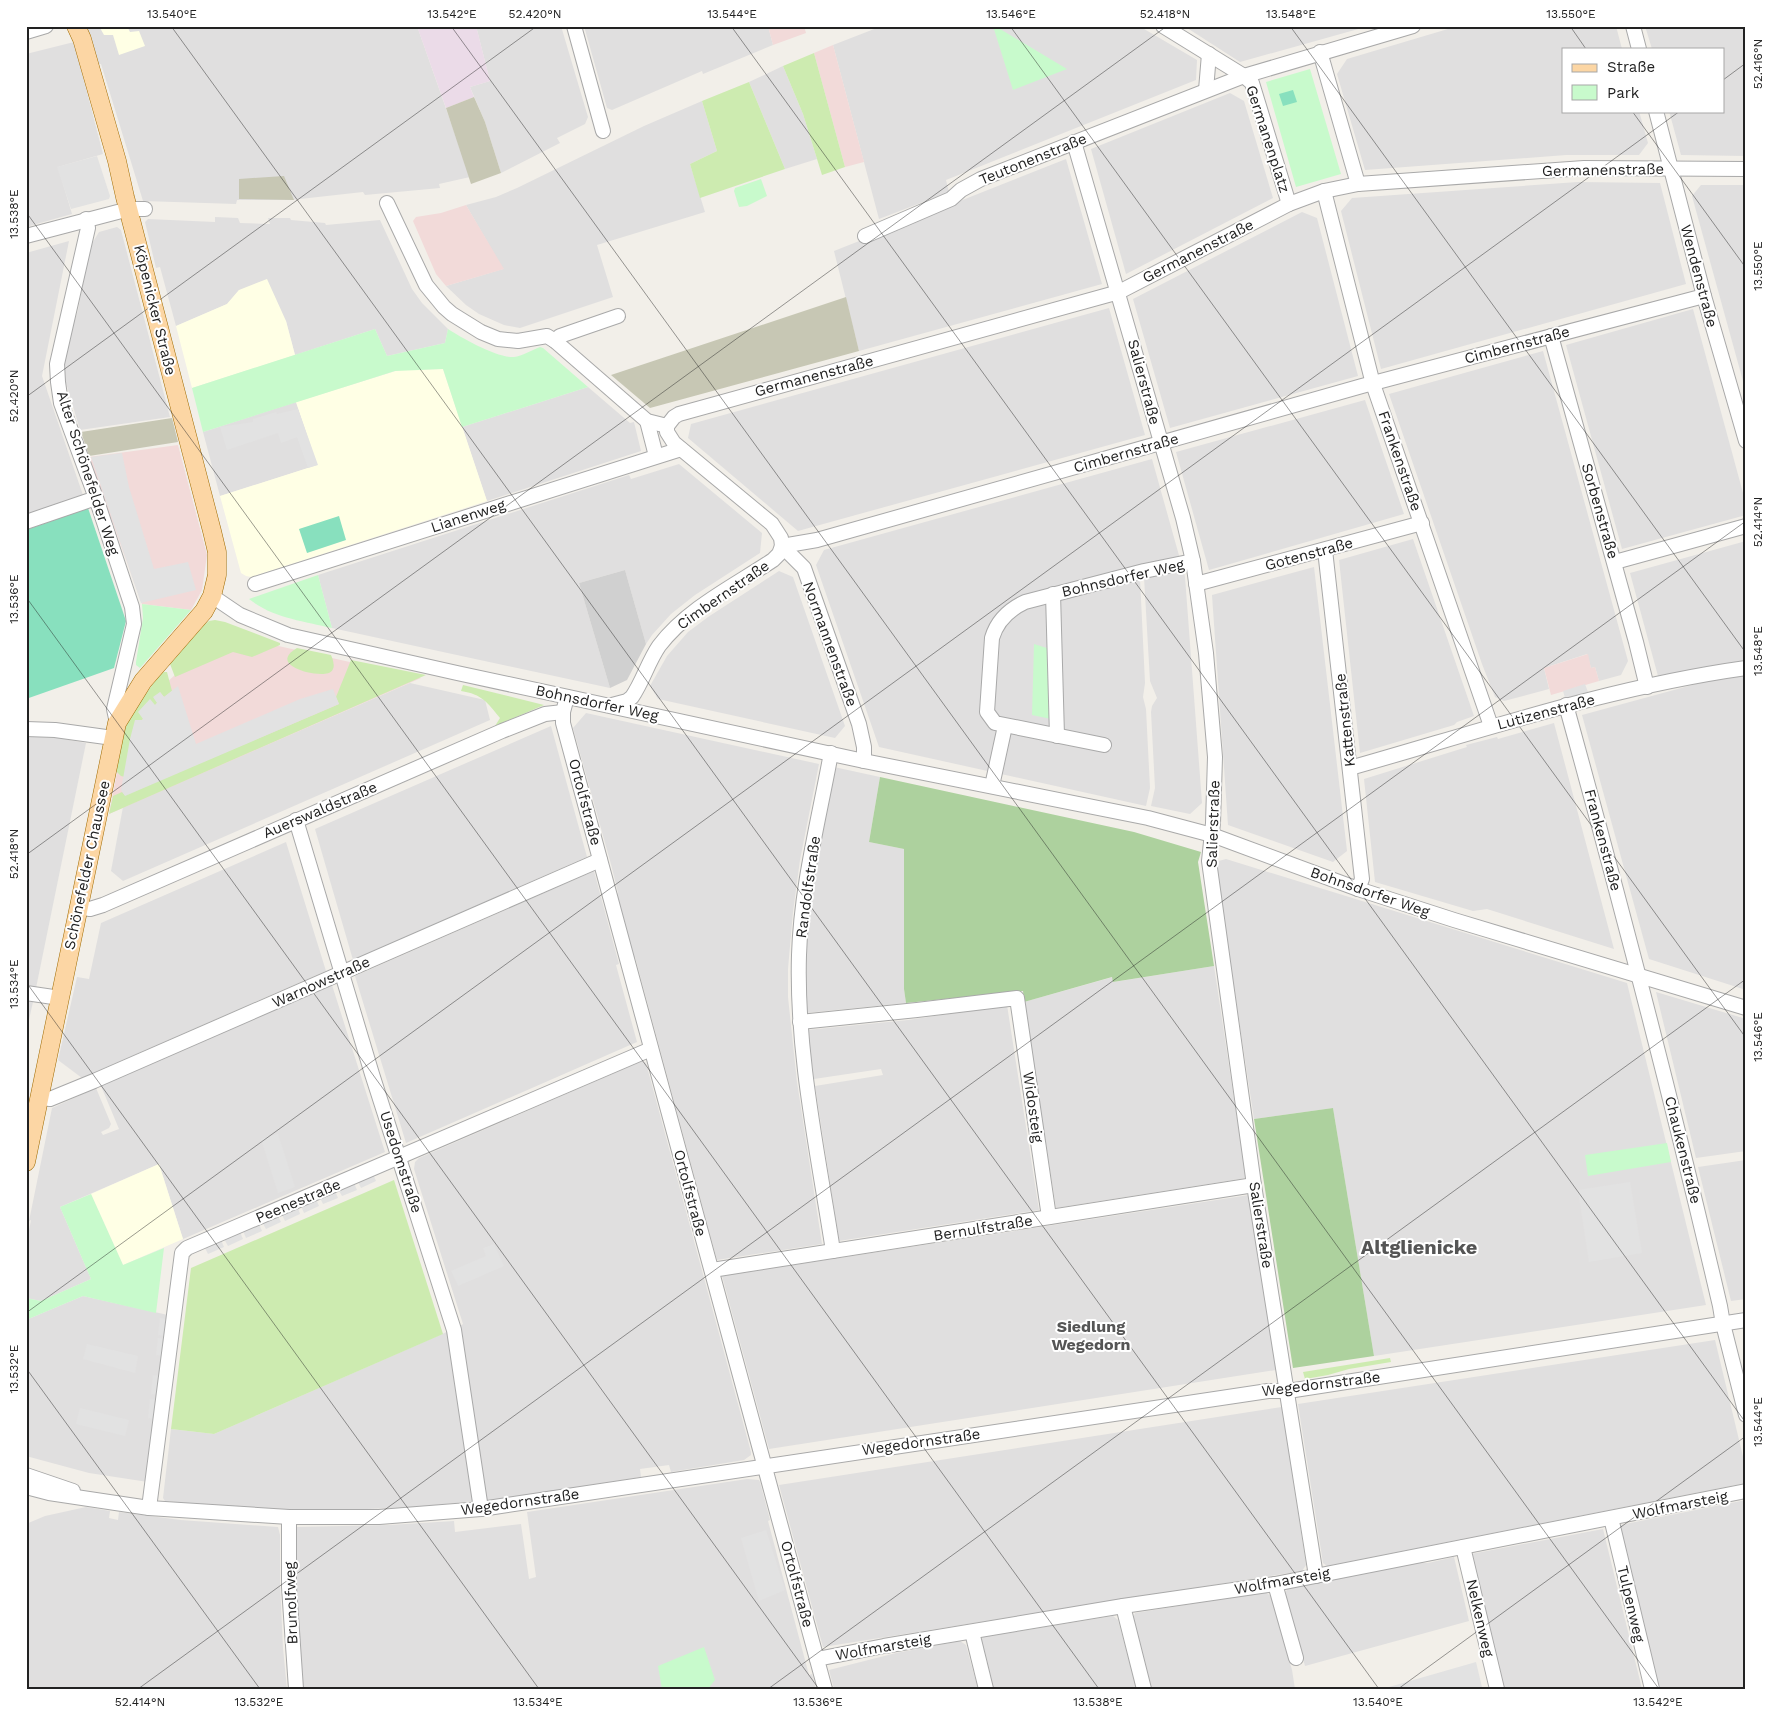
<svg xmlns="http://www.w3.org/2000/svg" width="1772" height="1715" font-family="'Work Sans',sans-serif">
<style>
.residential{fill:#e0dfdf}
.commercial{fill:#f2dad9}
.industrial{fill:#ebdbe8}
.education{fill:#ffffe5}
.religious{fill:#d0d0d0}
.construction{fill:#c7c7b4}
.grass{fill:#cdebb0}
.forest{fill:#add19e}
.park{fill:#c8facc}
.pitch{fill:#88e0be}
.parking{fill:#e2e2e2}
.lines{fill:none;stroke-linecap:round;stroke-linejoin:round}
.minor-casing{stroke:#a9a9a9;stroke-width:16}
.major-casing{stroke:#a06b00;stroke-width:19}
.minor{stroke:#fff;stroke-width:14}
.major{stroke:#fcd6a4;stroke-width:18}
.ticks{fill:none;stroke:#222;stroke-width:1;stroke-opacity:0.45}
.labels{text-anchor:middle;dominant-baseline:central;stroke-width:4;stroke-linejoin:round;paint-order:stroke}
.street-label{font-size:15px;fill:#222;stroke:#fff}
.neighbourhood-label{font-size:16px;font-weight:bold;fill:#555;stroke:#fff}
.district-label{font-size:20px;font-weight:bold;fill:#555;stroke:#fff}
.neatline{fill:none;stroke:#222;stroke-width:2}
.ticks-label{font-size:12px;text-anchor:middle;fill:#222}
</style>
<rect width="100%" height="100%" fill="#f2efe9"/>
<g class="residential">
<polygon points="86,26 417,26 470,177 439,184 440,188 365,195 363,192 291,200 237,200 236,204 143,201 101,64 98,64"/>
<polygon points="476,26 561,26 588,117 585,124 557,138 560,143 501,173 485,122 470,87 490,81"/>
<polygon points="584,26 768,26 773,45 703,74 702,71 612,110 607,108"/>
<polygon points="882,26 1139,26 1197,60 1196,80 946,180 949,192 879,219 833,45"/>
<polygon points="1184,26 1369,26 1240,62"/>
<polygon points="1458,26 1616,26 1622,49 1563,49 1563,111 1639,111 1648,143 1639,155 1566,155 1365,170 1337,74 1347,59"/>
<polygon points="1645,26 1746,26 1746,156 1681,155 1669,111 1723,111 1723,49 1652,49"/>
<polygon points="74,42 103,154 58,167 72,214 26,227 26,54"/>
<polygon points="783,66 803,114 817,159 785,169 749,82"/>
<polygon points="1230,93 1244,101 1273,198 1126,274 1091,149"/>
<polygon points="702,101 717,151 690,164 705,212 597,245 613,297 520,328 504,325 479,314 466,305 446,286 503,269 466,205 496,197 517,188 644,126"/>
<polygon points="1066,159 1102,284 859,351 834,251"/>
<polygon points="1578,182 1660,183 1686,284 1381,369 1341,211 1352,198"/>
<polygon points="1701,185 1746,185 1746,392 1692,196"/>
<polygon points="1302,212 1317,218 1358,376 1170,428 1133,299"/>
<polygon points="215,217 238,218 240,223 270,224 268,218 290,218 291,220 325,223 326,225 380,220 412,289 422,303 448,329 445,343 387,356 375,329 295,355 286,321 239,290 227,304 176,326 160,267 156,268 145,222 148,219 215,222"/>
<polygon points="117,227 121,230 170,417 80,430 64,376 66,348 78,310 88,258 93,242 99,232"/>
<polygon points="69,241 42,376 84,498 26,518 26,253"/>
<polygon points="1109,308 1145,435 798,531 688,438 691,424"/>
<polygon points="1693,309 1746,504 1746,515 1622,549 1566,345"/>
<polygon points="1543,351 1628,661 1621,675 1599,681 1595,667 1591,668 1587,654 1544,668 1549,689 1504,701 1495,697 1482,664 1389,394"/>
<polygon points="588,387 630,423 634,422 641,451 487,501 462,427"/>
<polygon points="1365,400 1404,514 1209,570 1176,452"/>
<polygon points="296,402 318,465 220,496 203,432"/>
<polygon points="1152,459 1180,559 1140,578 1145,683 1143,697 1146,709 1150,788 1146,806 879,747 816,565 824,550"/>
<polygon points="679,464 762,533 760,553 695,595 671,614 652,635 646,644 625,570 579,583 610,688 332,628 318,575 629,475 631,479"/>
<polygon points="1413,539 1474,716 1457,722 1454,725 1360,753 1339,560"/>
<polygon points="1746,541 1746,660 1658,676 1630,573"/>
<polygon points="1314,567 1347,851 1333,862 1228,825 1212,595"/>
<polygon points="1183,569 1185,577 1202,803 1190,814 1151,806 1155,788 1151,712 1152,706 1157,698 1150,681 1144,577"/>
<polygon points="779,571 793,577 845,726 835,738 658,699 650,686 667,656 688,632 708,617"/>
<polygon points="1746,674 1746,990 1649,959 1582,715 1718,678"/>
<polygon points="410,683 485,700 490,720 123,881 111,871 123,807"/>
<polygon points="586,713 819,764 800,860 793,912 788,969 788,997 797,1082 822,1244 717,1260 635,957 633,958 616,894 618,893 612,868 573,728"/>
<polygon points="1554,723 1614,949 1487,909 1473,911 1375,882 1364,779 1467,747 1466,745 1497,737 1498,739"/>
<polygon points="551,726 587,857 353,960 315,829"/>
<polygon points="26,736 58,738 86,743 36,988 26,986"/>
<polygon points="834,767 880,777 869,842 904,849 904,989 906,1003 806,1013 805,973 809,916"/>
<polygon points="286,842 326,971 82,1078 58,1060 77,977 89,979 101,923"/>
<polygon points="1226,859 1627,983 1706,1305 1374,1356 1333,1108 1254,1119 1215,862"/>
<polygon points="594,871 619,964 616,965 637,1042 406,1143 355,976"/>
<polygon points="1214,966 1246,1178 1056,1208 1024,1002 1113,977 1114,982"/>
<polygon points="332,985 385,1152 183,1239 159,1164 60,1207 91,1279 41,1301 26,1298 26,1246 31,1220 29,1221 52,1108 96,1088 111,1124 109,1128 101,1132 103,1135 119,1129 101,1086"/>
<polygon points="1656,992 1746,1019 1746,1151 1696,1158"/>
<polygon points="26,1001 33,1002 26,1033"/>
<polygon points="1007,1005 1039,1210 839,1241 815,1086 883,1075 881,1069 814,1079 807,1030 908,1020"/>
<polygon points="642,1061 646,1063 751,1452 751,1455 744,1460 671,1472 669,1465 640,1469 641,1477 484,1502 457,1328 463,1324 414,1169 415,1162 419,1158"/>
<polygon points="1746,1160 1746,1299 1731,1301 1698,1167"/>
<polygon points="1249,1195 1276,1370 769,1449 722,1276"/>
<polygon points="83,1296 168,1315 148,1482 89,1473 26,1456 26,1320"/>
<polygon points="449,1331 474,1501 418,1507 317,1511 208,1505 165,1501 163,1498 171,1429 214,1434"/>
<polygon points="1715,1340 1746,1469 1746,1483 1327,1566 1323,1563 1298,1404"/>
<polygon points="1282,1407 1306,1565 1302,1571 823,1647 779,1485"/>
<polygon points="747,1479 759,1480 760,1482 770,1520 768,1521 809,1675 812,1674 816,1689 303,1689 296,1610 296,1527 389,1525 454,1521 455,1532 521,1524 529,1579 536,1577 527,1512"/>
<polygon points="1746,1500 1746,1689 1659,1689 1620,1525"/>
<polygon points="86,1507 110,1511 109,1518 118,1520 119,1512 181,1520 278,1527 280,1535 280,1584 283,1648 287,1689 26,1689 26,1524 45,1516"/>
<polygon points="1603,1529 1642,1689 1503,1689 1471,1554"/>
<polygon points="1454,1557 1469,1621 1305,1666 1285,1593 1288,1588 1419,1563 1428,1563"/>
<polygon points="1265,1592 1271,1596 1292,1670 1295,1689 1152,1689 1133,1618 1135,1613"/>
<polygon points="1113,1616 1118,1620 1137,1689 993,1689 980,1642 983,1637"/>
<polygon points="960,1641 966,1645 978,1689 834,1689 829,1670 896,1653"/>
</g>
<g class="commercial">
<polygon points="768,26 804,26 806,33 773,45"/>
<polygon points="833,45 864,162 845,167 814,53"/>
<polygon points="466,205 504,269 446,286 436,274 413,221 416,217 441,213"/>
<polygon points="178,445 207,555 202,590 191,610 142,604 89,457"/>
<polygon points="221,633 421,678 109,814 125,731 131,715"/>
<polygon points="1588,654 1591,668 1595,667 1599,681 1551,695 1544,668"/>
</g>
<polygon class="industrial" points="417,26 476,26 490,81 470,87 474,97 446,108"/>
<g class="education">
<polygon points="99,26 127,26 130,32 139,31 145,46 119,55 113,35 104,35"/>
<polygon points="267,279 286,321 295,355 192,388 176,326 227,304 239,290"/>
<polygon points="443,369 487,501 251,577 246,576 241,573 220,496 317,465 296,402 399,370"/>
<polygon points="159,1164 183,1239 123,1265 91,1194"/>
</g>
<polygon class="religious" points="625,570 646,644 627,680 610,688 579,583"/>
<g class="construction">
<polygon points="474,97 485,122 501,173 471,184 446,108"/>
<polygon points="284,176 294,200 239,199 239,179"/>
<polygon points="846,297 859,351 650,408 611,375"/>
<polygon points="172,418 178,442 89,456 81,432"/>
</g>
<g class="grass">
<polygon points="814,53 845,167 822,175 803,114 783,66"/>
<polygon points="749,82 785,169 700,198 690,164 717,151 702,101"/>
<polygon points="215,620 225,622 280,643 280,645 252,657 233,652 175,677 170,664 203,626 209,621"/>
<path d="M 297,648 L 331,655 C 341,678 321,675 306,672 C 292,668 277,660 297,648 Z"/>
<polygon points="351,660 426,675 109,814 113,796 122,792 125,795 339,704 336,697"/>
<polygon points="164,672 167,672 172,691 164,697 160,692 157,703 142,720 136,720 125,777 121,776 116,771 124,731 131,715 160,674"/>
<path d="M 463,685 L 544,705 L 495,726 L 500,718 C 488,703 482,694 461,691 Z"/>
<polygon points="394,1180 443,1334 214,1434 171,1429 191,1268"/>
<polygon points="1390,1358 1391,1362 1349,1369 1328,1375 1305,1379 1303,1372"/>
</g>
<g class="forest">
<polygon points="880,777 1134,832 1201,852 1198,862 1214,966 1113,982 1112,977 1024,1002 1023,991 906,1003 904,989 904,849 869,842"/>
<polygon points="1333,1108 1374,1356 1293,1368 1254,1119"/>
</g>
<g class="park">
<polygon points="993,26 995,26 1067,69 1013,90"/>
<polygon points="1310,69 1341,174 1296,187 1266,82"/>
<polygon points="761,179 767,196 747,206 739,207 734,191 735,188"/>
<path d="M 375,329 L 387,356 L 445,343 L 448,329 C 462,338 497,358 514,357 C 522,356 532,350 540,347 L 543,348 L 588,387 L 462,427 L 443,369 L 395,371 L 203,432 L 192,388 Z"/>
<path d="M 318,575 L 332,628 C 303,621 273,618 249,599 Z"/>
<polygon points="142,604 191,610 140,668 136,665 136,662 143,618"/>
<polygon points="1034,644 1050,649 1051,719 1032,715"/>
<polygon points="1667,1143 1671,1162 1588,1176 1585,1155"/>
<polygon points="91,1194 123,1265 164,1248 156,1313 83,1296 26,1320 26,1298 41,1301 91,1279 60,1207"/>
<polygon points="704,1647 715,1680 708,1689 662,1689 658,1666"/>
</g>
<g class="pitch">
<polygon points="1293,90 1297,102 1283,106 1279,94"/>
<polygon points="88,508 126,621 114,668 26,699 26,530"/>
<polygon points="339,516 346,540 307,553 299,529"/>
</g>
<g class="parking">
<polygon points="97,156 110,196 109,199 71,209 57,167"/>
<polygon points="298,409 318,465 308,468 297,437 281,443 278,433 227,450 220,427 253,422 253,419 276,412 277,414"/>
<polygon points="122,453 129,487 154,569 188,562 196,590 141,603 91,457"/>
<polygon points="1585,684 1588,692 1565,698 1563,691"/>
<polygon points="178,686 196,744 300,699 333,689 339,704 125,796 121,790 130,739 135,720 142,720 143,719 138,712 150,699 155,705 157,703 153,697 160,692 164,697"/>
<polygon points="278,1134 295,1187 278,1193 261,1139"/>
<polygon points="373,1174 376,1181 361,1188 358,1182"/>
<polygon points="1630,1182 1642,1253 1589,1262 1578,1190"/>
<polygon points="354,1183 357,1190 342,1196 338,1189"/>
<polygon points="335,1191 338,1198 323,1204 320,1198"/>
<polygon points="316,1199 319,1206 304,1213 301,1206"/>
<polygon points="298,1208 300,1214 285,1221 282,1215"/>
<polygon points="278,1216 281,1222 266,1229 262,1222"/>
<polygon points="259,1224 262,1231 246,1238 243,1231"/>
<polygon points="240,1232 243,1239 228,1246 224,1239"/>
<polygon points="221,1240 224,1247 208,1254 205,1248"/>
<polygon points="494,1244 504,1266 458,1286 451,1271 486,1256 483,1248"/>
<polygon points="160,1318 167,1319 165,1336 158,1335"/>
<polygon points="158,1338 165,1339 163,1356 156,1355"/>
<polygon points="87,1344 138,1356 135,1373 83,1359"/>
<polygon points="153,1375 161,1376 158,1395 151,1394"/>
<polygon points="150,1399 158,1400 155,1419 148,1418"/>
<polygon points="80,1408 129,1420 125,1436 76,1424"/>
<polygon points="766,1530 785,1590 759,1601 741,1538"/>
<polygon points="1476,1662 1482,1687 1480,1689 1382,1689"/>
</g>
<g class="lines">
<defs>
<g id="minor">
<polyline points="574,26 603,131"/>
<polyline points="1163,26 1244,76 1252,83 1289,204"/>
<polyline points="1633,26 1639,49"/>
<polyline points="26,32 46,26"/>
<polyline points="1320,52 1358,184"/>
<polyline points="1206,90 1209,54"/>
<polyline points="1656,111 1704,296 1746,441"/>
<polyline points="1074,142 1183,518 1193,561 1206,653 1215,757 1213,823 1209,861 1254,1185 1316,1576"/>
<polyline points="1324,191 1373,384 1491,726"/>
<polyline points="387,203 426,285 444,307 452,314 481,332 498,339 518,341 547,336 555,341 647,421 667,426"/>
<polyline points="86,219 88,228 57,364 58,382 61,403 96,498 132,607 134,624 114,709 117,723"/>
<polyline points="26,236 129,209 145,209"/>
<polyline points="865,236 951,199 961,190 981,179 1244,76 1413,26"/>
<polyline points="1551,336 1636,642 1647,687"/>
<polyline points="555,341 560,336 618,316"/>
<polyline points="647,421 656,456"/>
<polyline points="667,426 674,417 679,414 1119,292 1289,204 1324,191 1358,184 1584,168 1746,169"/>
<polyline points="667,426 667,432 674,443 772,524 781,538 782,546 804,568 859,724 864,747 864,761"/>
<polyline points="26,522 96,498"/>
<polyline points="782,546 817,540 1362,386 1704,296"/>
<polyline points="1325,550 1362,879 1358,889"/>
<polyline points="1615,562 1746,526"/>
<polyline points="255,584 681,449"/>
<polyline points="1196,584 1422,523"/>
<polyline points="1053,594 1057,736"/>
<polyline points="212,596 240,615 288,635 457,673 864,761 1148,818 1212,835 1358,889 1454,920 1746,1008"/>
<polyline points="567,697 563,712 563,723 825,1689"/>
<path d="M 612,705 L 627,701 L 632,697 C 643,681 648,662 659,646 C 688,608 734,586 773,560 L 779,554 L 782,546"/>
<path d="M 1566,705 C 1621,904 1673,1104 1720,1306 L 1723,1324 L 1746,1415"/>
<polyline points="26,729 55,730 113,738"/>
<path d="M 1104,745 L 995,723 L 987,712 L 992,638 C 997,621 1008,610 1025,602 L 1144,571 L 1193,561"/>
<path d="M 831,753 C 819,819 801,887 799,955 C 796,1053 818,1153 833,1251"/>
<path d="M 1350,768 C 1481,731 1610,687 1746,668"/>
<polyline points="992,786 1005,726"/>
<polyline points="296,820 372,1074 454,1330 481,1509"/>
<polyline points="78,907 90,909 103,905 502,731 545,714 563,712"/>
<polyline points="26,993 60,998"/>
<polyline points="800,1022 917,1010 1017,998 1049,1217"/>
<polyline points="41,1098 50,1099 94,1081 600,860"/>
<polyline points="712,1270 1254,1185"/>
<polyline points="26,1475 73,1491"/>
<polyline points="26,1487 49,1493 149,1508 289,1517 379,1517 481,1509 1268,1391 1288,1391 1746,1320"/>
<polyline points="149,1508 182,1253 187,1248 651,1049"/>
<polyline points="289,1517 289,1587 296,1689"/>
<polyline points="1611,1518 1652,1689"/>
<polyline points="1463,1547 1497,1689"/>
<polyline points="1275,1584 1296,1658"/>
<polyline points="1123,1606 1144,1689"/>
<polyline points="972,1632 986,1689"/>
<polyline points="817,1659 884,1646 1123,1606 1275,1584 1746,1491"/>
</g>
<polyline id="major" points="26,1162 117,723 143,681 204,611 212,596 217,575 217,552 212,531 125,197 117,161 82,39 76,26"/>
</defs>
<use href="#minor" class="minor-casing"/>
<use href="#major" class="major-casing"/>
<use href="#minor" class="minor"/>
<use href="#major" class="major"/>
</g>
<path class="ticks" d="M 171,26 L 1379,1689M 451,26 L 1659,1689M 731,26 L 1746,1423M 1010,26 L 1746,1038M 1290,26 L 1746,653M 1570,26 L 1586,49M 1723,80 L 1746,63M 1632,111 L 1746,268M 26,212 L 1099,1689M 26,397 L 537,26M 26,597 L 819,1689M 26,855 L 1167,26M 26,982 L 539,1689M 26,1313 L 1680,111M 26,1368 L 260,1689M 138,1689 L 1746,521M 768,1689 L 1746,979M 1398,1689 L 1746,1436"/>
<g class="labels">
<g class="street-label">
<text transform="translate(1268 139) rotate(72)">Germanenplatz</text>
<text transform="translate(1033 159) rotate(-22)">Teutonenstraße</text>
<text transform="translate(1603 170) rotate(-1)">Germanenstraße</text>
<text transform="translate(1198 251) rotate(-27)">Germanenstraße</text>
<text transform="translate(1699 276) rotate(75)">Wendenstraße</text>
<text transform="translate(155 310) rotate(76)">Köpenicker Straße</text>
<text transform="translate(1517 345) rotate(-15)">Cimbernstraße</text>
<text transform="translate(814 376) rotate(-15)">Germanenstraße</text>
<text transform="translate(1144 382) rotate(75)">Salierstraße</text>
<text transform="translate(1126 453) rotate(-16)">Cimbernstraße</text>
<text transform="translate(1400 461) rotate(71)">Frankenstraße</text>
<text transform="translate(88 473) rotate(72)">Alter Schönefelder Weg</text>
<text transform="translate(1600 511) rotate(74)">Sorbenstraße</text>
<text transform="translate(468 516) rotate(-18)">Lianenweg</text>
<text transform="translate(1309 554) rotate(-15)">Gotenstraße</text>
<text transform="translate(1123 578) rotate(-13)">Bohnsdorfer Weg</text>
<text transform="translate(723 595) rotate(-35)">Cimbernstraße</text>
<text transform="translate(830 644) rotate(70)">Normannenstraße</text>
<text transform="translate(597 703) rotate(12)">Bohnsdorfer Weg</text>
<text transform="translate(1546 712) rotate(-15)">Lutizenstraße</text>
<text transform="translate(1345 720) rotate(-96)">Kattenstraße</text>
<text transform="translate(585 802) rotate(75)">Ortolfstraße</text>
<text transform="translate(320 810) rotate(-23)">Auerswaldstraße</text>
<text transform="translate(1213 824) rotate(-88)">Salierstraße</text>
<text transform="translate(1603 840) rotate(75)">Frankenstraße</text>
<text transform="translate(87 865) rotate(-78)">Schönefelder Chaussee</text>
<text transform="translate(808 887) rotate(-82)">Randolfstraße</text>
<text transform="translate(1370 892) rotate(19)">Bohnsdorfer Weg</text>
<text transform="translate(321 982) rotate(-24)">Warnowstraße</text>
<text transform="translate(1033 1107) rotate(82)">Widosteig</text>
<text transform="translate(1683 1150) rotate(76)">Chaukenstraße</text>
<text transform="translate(401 1162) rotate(72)">Usedomstraße</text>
<text transform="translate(690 1193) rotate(75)">Ortolfstraße</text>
<text transform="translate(298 1201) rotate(-23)">Peenestraße</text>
<text transform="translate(1261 1225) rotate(81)">Salierstraße</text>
<text transform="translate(983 1228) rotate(-9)">Bernulfstraße</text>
<text transform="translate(1321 1384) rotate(-7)">Wegedornstraße</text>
<text transform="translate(921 1442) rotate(-8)">Wegedornstraße</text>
<text transform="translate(520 1502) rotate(-8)">Wegedornstraße</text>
<text transform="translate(1680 1505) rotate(-11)">Wolfmarsteig</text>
<text transform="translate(1282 1581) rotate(-10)">Wolfmarsteig</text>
<text transform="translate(797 1584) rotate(75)">Ortolfstraße</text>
<text transform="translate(291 1603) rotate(-92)">Brunolfweg</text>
<text transform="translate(1631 1604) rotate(77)">Tulpenweg</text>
<text transform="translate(1480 1618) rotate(77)">Nelkenweg</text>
<text transform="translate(883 1647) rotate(-10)">Wolfmarsteig</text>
</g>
<g class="neighbourhood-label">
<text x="1091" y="1326">Siedlung<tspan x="1091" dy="18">Wegedorn</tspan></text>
</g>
<g class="district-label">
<text x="1419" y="1247">Altglienicke</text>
</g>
</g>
<rect width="1772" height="1715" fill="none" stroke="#ffffff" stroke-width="55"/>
<rect x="1562" y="48" width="162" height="65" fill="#ffffff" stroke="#a7a7a7"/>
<rect x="1572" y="64" width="25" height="8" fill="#fcd6a4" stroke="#a7a7a7"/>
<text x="1607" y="72" font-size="15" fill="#222222">Straße</text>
<rect x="1572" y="85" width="25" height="15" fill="#c8facc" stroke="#a7a7a7"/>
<text x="1607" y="98" font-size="15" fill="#222222">Park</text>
<rect x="28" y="28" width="1716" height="1660" class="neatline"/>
<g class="ticks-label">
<text x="172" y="18">13.540°E</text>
<text x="452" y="18">13.542°E</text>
<text x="535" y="18">52.420°N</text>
<text x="732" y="18">13.544°E</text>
<text x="1011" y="18">13.546°E</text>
<text x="1165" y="18">52.418°N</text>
<text x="1291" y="18">13.548°E</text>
<text x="1571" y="18">13.550°E</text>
<text transform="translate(1758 64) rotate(-90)" y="4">52.416°N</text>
<text transform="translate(14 214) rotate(-90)" y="4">13.538°E</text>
<text transform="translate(1758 266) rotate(-90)" y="4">13.550°E</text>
<text transform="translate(14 396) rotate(-90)" y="4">52.420°N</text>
<text transform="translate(1758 522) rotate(-90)" y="4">52.414°N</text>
<text transform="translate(14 599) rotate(-90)" y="4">13.536°E</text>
<text transform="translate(1758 651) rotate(-90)" y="4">13.548°E</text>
<text transform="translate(14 854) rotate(-90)" y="4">52.418°N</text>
<text transform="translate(14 984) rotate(-90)" y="4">13.534°E</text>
<text transform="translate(1758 1037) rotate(-90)" y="4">13.546°E</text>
<text transform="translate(14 1369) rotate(-90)" y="4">13.532°E</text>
<text transform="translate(1758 1422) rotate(-90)" y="4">13.544°E</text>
<text x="140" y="1706">52.414°N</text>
<text x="259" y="1706">13.532°E</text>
<text x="538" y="1706">13.534°E</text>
<text x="818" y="1706">13.536°E</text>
<text x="1098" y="1706">13.538°E</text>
<text x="1378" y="1706">13.540°E</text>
<text x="1658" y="1706">13.542°E</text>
</g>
</svg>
